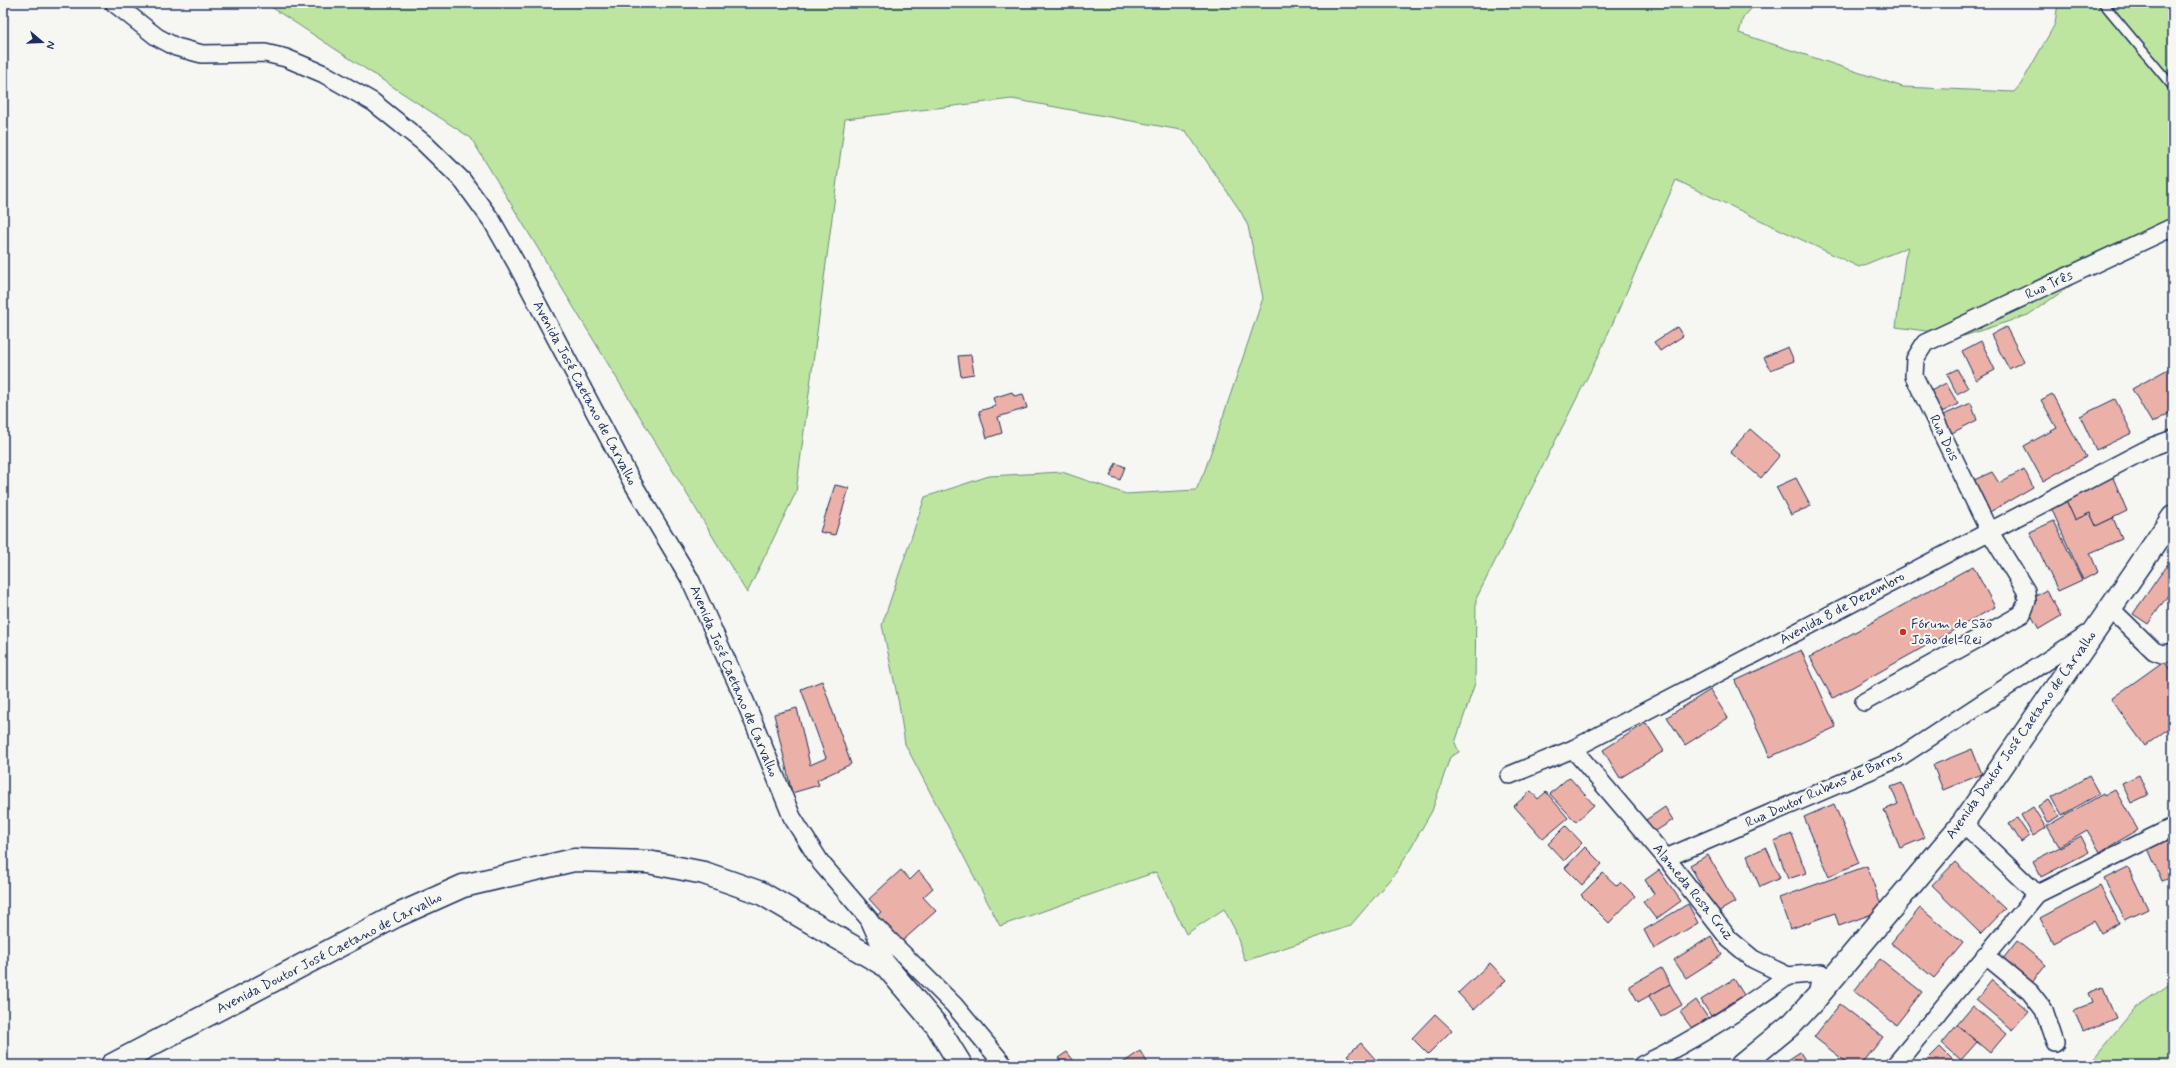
<svg xmlns="http://www.w3.org/2000/svg" width="2176" height="1068" font-family="Mynerve,sans-serif">
<style>
.green{fill:#bde5a0;stroke:#6c8a7f}
.building{fill:#ebb1a9;stroke:#1b2f5e}
.lines{fill:none;stroke-linecap:round;stroke-linejoin:round}
.lane-casing{stroke:#1b2f5e;stroke-width:11}
.street-casing{stroke:#1b2f5e;stroke-width:20}
.secondary-casing{stroke:#1b2f5e;stroke-width:25}
.lane{stroke:#f6f6f2;stroke-width:8}
.street{stroke:#f6f6f2;stroke-width:17}
.secondary{stroke:#f6f6f2;stroke-width:22}
.poi-dot{fill:#c8321e;stroke:#f6f6f2;stroke-width:1.5}
.labels{text-anchor:middle;dominant-baseline:central;stroke-width:4;stroke-linejoin:round;paint-order:stroke}
.street-label{font-size:14px;fill:#1b2f5e;stroke:#f6f6f2}
.poi-label{font-size:14px;fill:#1b2f5e;stroke:#f6f6f2;text-anchor:start}
</style>
<rect width="100%" height="100%" fill="#f6f6f2"/>
<filter id="ink" filterUnits="userSpaceOnUse"><feTurbulence type="fractalNoise" baseFrequency=".025" numOctaves="2"/><feDisplacementMap in="SourceGraphic" scale="8" xChannelSelector="R" yChannelSelector="G"/><feConvolveMatrix kernelMatrix="1 2 1 2 8 2 1 2 1" color-interpolation-filters="sRGB"/></filter>
<g filter="url(#ink)">
<g class="green">
<polygon points="265,3 1756,3 1743,18 1739,33 1903,87 2014,92 2021,84 2055,24 2058,3 2173,3 2173,227 2140,238 2028,315 1964,336 1896,327 1905,258 1908,247 1859,267 1676,180 1599,354 1476,599 1475,683 1455,743 1459,752 1450,757 1432,811 1397,871 1350,926 1245,961 1235,930 1224,909 1186,934 1156,872 1000,926 905,744 899,704 882,625 925,497 989,476 1062,472 1126,494 1196,490 1205,470 1263,298 1248,226 1241,212 1186,131 1012,99 845,119 796,492 747,593 471,138"/>
<polygon points="2173,982 2173,1065 2088,1065 2136,1007"/>
</g>
<g class="building">
<polygon points="1677,327 1683,336 1660,351 1654,342"/>
<polygon points="2006,327 2024,361 2009,369 1991,335"/>
<polygon points="1981,341 1995,370 1976,380 1962,351"/>
<polygon points="1788,347 1794,361 1770,370 1764,357"/>
<polygon points="971,355 974,374 961,376 958,356"/>
<polygon points="1957,369 1968,388 1957,394 1947,374"/>
<polygon points="2168,369 2173,378 2173,411 2152,423 2132,389"/>
<polygon points="1946,383 1958,404 1940,413 1929,392"/>
<polygon points="1012,392 1014,396 1023,394 1027,408 998,417 1002,433 987,438 979,411 996,406 993,398"/>
<polygon points="2052,394 2086,457 2043,481 2024,446 2057,428 2041,400"/>
<polygon points="2115,399 2132,433 2096,450 2080,416"/>
<polygon points="1971,403 1977,420 1950,434 1941,416"/>
<polygon points="1750,429 1780,455 1761,478 1730,452"/>
<polygon points="1116,463 1125,467 1120,480 1110,476"/>
<polygon points="2024,469 2033,487 1988,513 1974,480 1992,472 1999,483"/>
<polygon points="2111,473 2127,511 2096,526 2090,513 2075,520 2064,496"/>
<polygon points="1796,478 1811,506 1791,515 1776,487"/>
<polygon points="835,485 849,488 835,535 820,532"/>
<polygon points="2064,496 2075,520 2090,513 2096,526 2113,518 2122,539 2090,553 2098,572 2083,580 2049,503"/>
<polygon points="2054,521 2082,580 2058,591 2030,532"/>
<polygon points="2167,565 2173,569 2173,588 2148,624 2133,614"/>
<polygon points="1973,566 1995,607 1833,698 1810,657"/>
<polygon points="2046,590 2061,616 2039,629 2027,608 2037,601 2034,597"/>
<polygon points="1801,650 1836,727 1770,757 1735,681"/>
<polygon points="2164,661 2173,674 2173,725 2145,746 2111,699"/>
<polygon points="822,681 851,764 817,780 819,785 792,793 774,714 797,708 810,765 826,758 801,689"/>
<polygon points="1710,690 1728,718 1685,745 1667,717"/>
<polygon points="1646,723 1664,751 1620,778 1603,750"/>
<polygon points="1972,749 1982,774 1943,790 1933,765"/>
<polygon points="2139,775 2148,795 2131,803 2122,783"/>
<polygon points="2089,776 2099,794 2062,815 2052,797"/>
<polygon points="1569,777 1594,805 1576,822 1550,794"/>
<polygon points="1902,783 1924,838 1900,848 1884,810 1898,804 1891,787"/>
<polygon points="2115,790 2138,830 2100,852 2087,830 2059,846 2047,826 2103,794 2104,796"/>
<polygon points="1531,791 1538,799 1546,792 1568,818 1543,839 1514,806"/>
<polygon points="2049,800 2059,816 2047,823 2038,806"/>
<polygon points="1834,804 1859,863 1829,876 1804,817"/>
<polygon points="1665,807 1673,820 1651,834 1643,822"/>
<polygon points="2033,807 2046,828 2033,836 2021,815"/>
<polygon points="2017,818 2029,836 2021,842 2009,823"/>
<polygon points="1566,826 1582,843 1564,861 1548,844"/>
<polygon points="1792,834 1806,873 1788,879 1774,841"/>
<polygon points="2173,835 2173,877 2162,881 2147,846"/>
<polygon points="2081,836 2089,852 2041,877 2033,861"/>
<polygon points="1585,847 1602,864 1582,885 1565,868"/>
<polygon points="1766,847 1780,878 1760,887 1747,856"/>
<polygon points="1708,855 1735,902 1716,913 1690,865"/>
<polygon points="1955,862 2005,909 1981,934 1932,886"/>
<polygon points="1867,866 1883,910 1839,926 1835,913 1790,929 1779,898"/>
<polygon points="2128,867 2148,909 2125,920 2104,879"/>
<polygon points="901,870 910,880 919,871 933,888 923,897 936,911 900,943 876,916 881,912 869,899"/>
<polygon points="1659,870 1681,901 1656,919 1643,902 1654,894 1645,880"/>
<polygon points="1603,873 1617,886 1621,882 1635,896 1609,923 1581,895"/>
<polygon points="2100,886 2119,923 2101,933 2094,921 2053,943 2040,918"/>
<polygon points="1688,904 1698,923 1654,949 1644,930"/>
<polygon points="1920,908 1963,943 1934,978 1891,943"/>
<polygon points="1711,936 1722,955 1686,978 1674,960"/>
<polygon points="2017,941 2046,965 2031,984 2002,960"/>
<polygon points="1880,959 1922,992 1896,1025 1854,991"/>
<polygon points="1490,963 1506,980 1474,1010 1458,993"/>
<polygon points="1661,968 1670,984 1638,1002 1629,986"/>
<polygon points="1734,979 1744,995 1711,1016 1701,1000"/>
<polygon points="1992,980 2029,1011 2012,1030 1976,1000"/>
<polygon points="1670,984 1682,1005 1661,1017 1649,996"/>
<polygon points="2103,987 2116,1018 2083,1032 2074,1010 2092,1003 2088,993"/>
<polygon points="1696,1000 1708,1018 1693,1030 1680,1012"/>
<polygon points="1840,1004 1883,1037 1861,1065 1850,1065 1814,1037"/>
<polygon points="1973,1006 2006,1034 1990,1053 1957,1025"/>
<polygon points="1435,1014 1452,1030 1428,1054 1412,1038"/>
<polygon points="1957,1025 1977,1042 1961,1060 1942,1043"/>
<polygon points="1361,1043 1376,1060 1370,1065 1357,1065 1347,1055"/>
<polygon points="1940,1047 1958,1065 1926,1065 1924,1063"/>
<polygon points="1140,1051 1149,1065 1120,1065"/>
<polygon points="1067,1052 1077,1065 1064,1065 1058,1058"/>
<polygon points="1800,1052 1808,1065 1783,1065 1782,1064"/>
<polygon points="1776,1060 1779,1065 1768,1065"/>
</g>
<g class="lines">
<defs>
<polyline id="lane" points="2103,3 2173,87"/>
<g id="street">
<polyline points="114,3 157,37 176,47 202,54 265,53 286,58 324,74 373,102 424,143 462,180 492,221 516,263 632,482 690,579 745,701 792,817 821,863 869,919 880,944 886,966"/>
<polyline points="2110,608 2154,651 2162,654 2173,652"/>
<polyline points="1864,702 2022,614 2027,601 2026,591 1989,531 1914,376 1915,359 1925,343 2173,227"/>
<polyline points="1573,749 1666,858 1729,939 1753,959 1788,976 1821,973 1817,997"/>
<polyline points="1510,775 1573,749 2151,447 2173,439"/>
<polyline points="1963,823 2037,894"/>
<polyline points="1666,858 1897,759 2092,631"/>
<polyline points="876,927 954,1005 1004,1065"/>
<polyline points="1985,955 2030,992 2044,1010 2055,1043"/>
<path d="M 1642,1065 C 1695,1040 1741,1010 1788,976"/>
<polyline points="1895,1065 2037,894 2173,827"/>
</g>
<g id="secondary">
<polyline points="112,1065 396,916 463,886 574,860 648,862 704,873 761,893 886,966 937,1026 961,1065"/>
<polyline points="1742,1065 1793,1023 1817,997 1963,823 2173,517"/>
</g>
</defs>
<use href="#lane" class="lane-casing"/>
<use href="#street" class="street-casing"/>
<use href="#secondary" class="secondary-casing"/>
<use href="#lane" class="lane"/>
<use href="#street" class="street"/>
<use href="#secondary" class="secondary"/>
</g>
</g>
<circle class="poi-dot" cx="1903" cy="632" r="4"/>
<g class="labels">
<g class="street-label">
<text transform="translate(2049 285) rotate(-25)">Rua Três</text>
<text transform="translate(585 393) rotate(62)">Avenida José Caetano de Carvalho</text>
<text transform="translate(1944 438) rotate(64)">Rua Dois</text>
<text transform="translate(1842 608) rotate(-28)">Avenida 8 de Dezembro</text>
<text transform="translate(734 681) rotate(67)">Avenida José Caetano de Carvalho</text>
<text transform="translate(2021 735) rotate(-55)">Avenida Doutor José Caetano de Carvalho</text>
<text transform="translate(1824 789) rotate(-24)">Rua Doutor Rubens de Barros</text>
<text transform="translate(1693 892) rotate(51)">Alameda Rosa Cruz</text>
<text transform="translate(329 953) rotate(-27)">Avenida Doutor José Caetano de Carvalho</text>
</g>
<g class="poi-label">
<text x="1911" y="624">Fórum de São<tspan x="1911" dy="16">João del-Rei</tspan></text>
</g>
</g>
<rect width="2176" height="1068" fill="none" stroke="#f6f6f2" stroke-width="16"/>
<rect x="8" y="8" width="2160" height="1052" fill="none" stroke="#1b2f5e" stroke-width="1.5" filter="url(#ink)"/>
<g transform="translate(42 42) rotate(109)" stroke="#f6f6f2" stroke-width="3" paint-order="stroke">
<path d="M0-3L7 15L0 10L-7 15Z" fill="#1b2f5e"/>
<text y="-6" font-size="11" font-weight="bold" text-anchor="middle" fill="#1b2f5e">N</text>
</g>
</svg>
